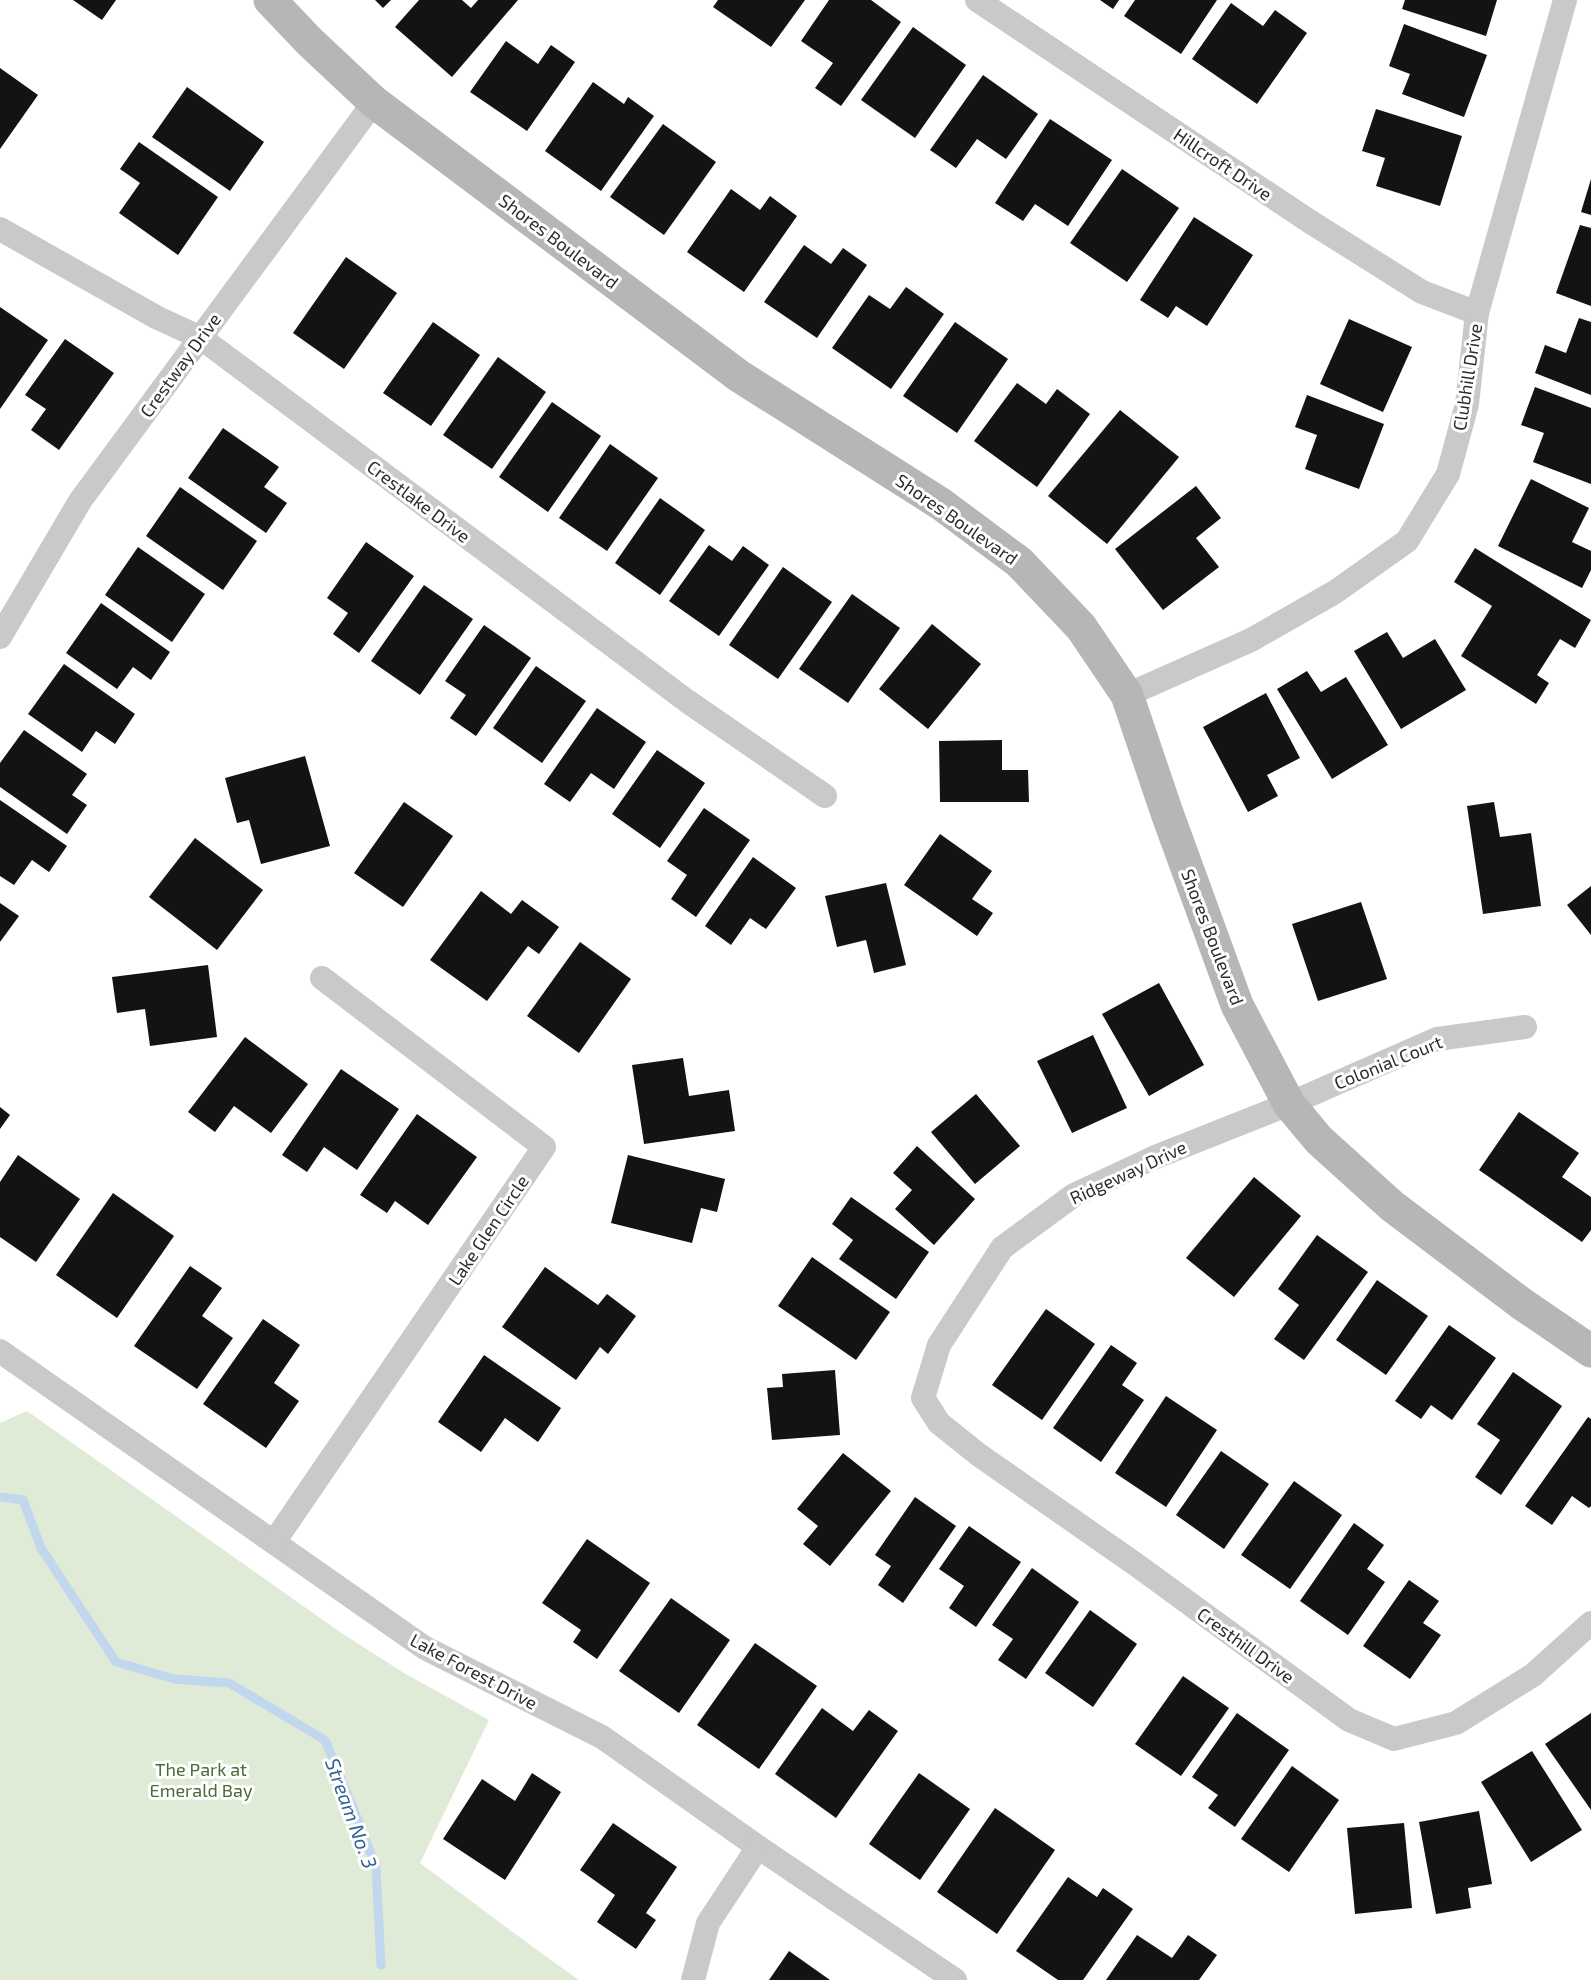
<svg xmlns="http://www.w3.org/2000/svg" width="1591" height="1980" font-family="'Exo 2',sans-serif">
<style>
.green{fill:#e0ebd7}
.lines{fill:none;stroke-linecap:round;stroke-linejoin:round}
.stream{stroke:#c1d7ee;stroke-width:9}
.building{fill:#131313}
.street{stroke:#c9c9c9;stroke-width:24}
.secondary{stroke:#b6b6b6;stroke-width:33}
.labels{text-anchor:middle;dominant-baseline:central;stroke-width:6;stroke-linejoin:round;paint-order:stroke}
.street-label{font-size:18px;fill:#2c2c2c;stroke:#fff}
.park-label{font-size:18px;fill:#486b36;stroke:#fff}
.water-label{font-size:20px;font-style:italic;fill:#336394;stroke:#fff}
</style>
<rect width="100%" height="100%" fill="#fff"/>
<path class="green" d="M 27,1411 L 340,1632 L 404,1673 L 489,1720 L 420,1863 C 473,1902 525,1942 579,1980 L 0,1980 L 0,1423 Z"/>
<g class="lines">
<polyline class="stream" points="0,1497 23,1500 41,1548 116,1662 174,1679 229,1683 325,1740 360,1825 376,1868 381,1965"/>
</g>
<g class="building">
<polygon points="73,0 116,0 102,20"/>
<polygon points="375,0 391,0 383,8"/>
<polygon points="419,0 462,0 471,8 478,0 518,0 452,77 395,27"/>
<polygon points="718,0 805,0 771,47 713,7"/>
<polygon points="829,0 871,0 901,22 841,106 815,88 833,63 801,41"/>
<polygon points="1100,0 1119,0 1113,9"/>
<polygon points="1135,0 1217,0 1181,54 1124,16"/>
<polygon points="1405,0 1497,0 1486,36 1402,9"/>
<polygon points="1231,3 1263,26 1275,10 1307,33 1257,104 1192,59"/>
<polygon points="1404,24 1487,55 1464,117 1402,94 1410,74 1389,66"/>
<polygon points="913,27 966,65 915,138 861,100"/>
<polygon points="506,41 538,64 551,45 575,62 527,131 470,92"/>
<polygon points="0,68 38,95 0,149"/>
<polygon points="983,75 1038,114 1006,159 977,139 956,168 930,150"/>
<polygon points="593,82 624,104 628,97 654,116 601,191 545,151"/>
<polygon points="187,87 264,142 230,191 152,137"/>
<polygon points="1376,109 1462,136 1440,206 1376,186 1385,158 1362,151"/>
<polygon points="1050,119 1112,160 1068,226 1035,204 1023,221 995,203"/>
<polygon points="663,124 716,162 664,235 610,197"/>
<polygon points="139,142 218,197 178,255 119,213 140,183 120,169"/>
<polygon points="1122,169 1179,208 1127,282 1070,243"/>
<polygon points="1591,179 1591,215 1581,212"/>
<polygon points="731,189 760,210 770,196 797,216 744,292 687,252"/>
<polygon points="1194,217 1253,255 1207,326 1176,306 1168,318 1140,300"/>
<polygon points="1580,225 1591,228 1591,306 1556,293"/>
<polygon points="804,245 831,264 843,248 867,265 817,338 764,302"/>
<polygon points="346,257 397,293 344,369 293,333"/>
<polygon points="906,287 944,314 891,389 832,348 869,295 890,309"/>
<polygon points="0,307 48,340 0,409"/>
<polygon points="1579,318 1591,322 1591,395 1535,373 1545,345 1566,353"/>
<polygon points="1349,319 1412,347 1383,412 1320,384"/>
<polygon points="433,322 480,355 431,426 383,393"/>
<polygon points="955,322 1008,359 957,433 903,396"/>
<polygon points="65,339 114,373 59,450 31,430 46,409 25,395"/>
<polygon points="498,357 546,392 492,469 443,435"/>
<polygon points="1017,383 1046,404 1057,389 1090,414 1037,487 974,441"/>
<polygon points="1535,387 1591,408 1591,484 1533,462 1544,433 1521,425"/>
<polygon points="1307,395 1384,424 1359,489 1305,469 1317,435 1295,427"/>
<polygon points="552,402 601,436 548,512 499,477"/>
<polygon points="1120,410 1179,457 1107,544 1048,496"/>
<polygon points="223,428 279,467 264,487 287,503 266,533 188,478"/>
<polygon points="610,444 658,478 607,551 559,518"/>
<polygon points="1531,479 1589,508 1572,542 1591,551 1591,570 1582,588 1498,546"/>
<polygon points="1196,486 1221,518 1196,538 1219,567 1163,610 1115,549"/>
<polygon points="180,487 257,541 223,590 146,536"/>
<polygon points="660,498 705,530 660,595 615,563"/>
<polygon points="366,542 414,576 359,653 333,634 348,613 327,598"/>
<polygon points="709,545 732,561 743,546 769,565 719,636 669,601"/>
<polygon points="138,547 205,594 172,642 105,595"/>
<polygon points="1475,548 1591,620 1575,648 1560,639 1537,675 1549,683 1536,704 1461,656 1492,606 1454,582"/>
<polygon points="783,567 832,602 778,679 729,645"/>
<polygon points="424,585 473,619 420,695 371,661"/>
<polygon points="852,594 900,628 848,703 799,669"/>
<polygon points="101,603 170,652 151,680 133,667 117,689 66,653"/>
<polygon points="932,624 981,664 928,729 879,689"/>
<polygon points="484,625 531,658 476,736 450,718 466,695 445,681"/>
<polygon points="1387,632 1403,658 1435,639 1466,690 1401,729 1354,651"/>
<polygon points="64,664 135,714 115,744 96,731 82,752 28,714"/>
<polygon points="536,666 586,701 542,763 493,728"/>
<polygon points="1307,671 1321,692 1346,677 1388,745 1332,779 1277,689"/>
<polygon points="1266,693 1300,758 1267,775 1278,796 1248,812 1203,727"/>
<polygon points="597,708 646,742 614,789 591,773 570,802 544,784"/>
<polygon points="24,730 87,774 72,795 87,805 67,834 0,787 0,763"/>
<polygon points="1002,740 1002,770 1028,770 1029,802 940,802 939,741"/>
<polygon points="657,750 705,783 660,848 612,814"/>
<polygon points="305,756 330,846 261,864 249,820 237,823 225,778"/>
<polygon points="0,800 67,846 49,872 32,860 14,885 0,876"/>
<polygon points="404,802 453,836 403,907 354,873"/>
<polygon points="1494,802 1500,837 1531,833 1541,906 1483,914 1467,806"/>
<polygon points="704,808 750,840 696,917 671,899 687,875 667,861"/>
<polygon points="940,834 992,871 972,899 993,913 977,936 904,885"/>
<polygon points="195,838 263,890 217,950 149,897"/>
<polygon points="753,857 796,888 766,929 750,918 731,945 705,926"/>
<polygon points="886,883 906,965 874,973 866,940 837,947 825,896"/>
<polygon points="1591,886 1591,935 1567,905"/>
<polygon points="481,891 511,914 522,900 559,927 539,954 528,946 487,1001 430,960"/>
<polygon points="1361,902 1387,979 1318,1001 1292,924"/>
<polygon points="0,903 19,916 0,942"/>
<polygon points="580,942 631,979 579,1053 527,1016"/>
<polygon points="208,965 217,1037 150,1046 145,1009 117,1013 112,977"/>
<polygon points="1159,983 1204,1065 1149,1096 1102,1014"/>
<polygon points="1093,1035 1127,1108 1072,1133 1037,1061"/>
<polygon points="245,1037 308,1084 271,1133 234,1106 215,1132 188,1112"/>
<polygon points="683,1058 689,1096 729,1090 735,1131 644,1144 632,1065"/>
<polygon points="341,1069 399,1109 357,1170 324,1147 307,1172 282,1155"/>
<polygon points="976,1094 1020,1146 975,1184 931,1132"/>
<polygon points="0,1107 10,1115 0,1129"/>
<polygon points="1519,1112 1579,1153 1562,1177 1591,1197 1591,1230 1582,1242 1479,1170"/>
<polygon points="417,1114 477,1157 428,1225 395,1201 387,1213 360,1195"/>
<polygon points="917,1146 975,1199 934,1245 895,1209 912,1190 893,1173"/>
<polygon points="18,1155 80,1199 36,1262 0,1237 0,1182"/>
<polygon points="628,1155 725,1179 717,1212 701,1208 692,1243 611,1223"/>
<polygon points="1254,1177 1301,1216 1234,1297 1186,1258"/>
<polygon points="113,1193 174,1236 117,1318 56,1275"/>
<polygon points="851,1197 929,1252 896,1299 839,1259 853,1240 832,1224"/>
<polygon points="1317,1235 1368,1272 1304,1360 1274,1339 1299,1305 1278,1289"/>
<polygon points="812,1257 890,1312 856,1360 778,1306"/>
<polygon points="190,1266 222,1288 202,1316 233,1338 197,1389 134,1346"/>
<polygon points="545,1267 598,1305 607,1294 636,1316 608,1354 600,1347 576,1380 502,1327"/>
<polygon points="1377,1280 1428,1316 1386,1375 1336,1340"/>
<polygon points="1046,1309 1095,1344 1042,1420 992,1385"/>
<polygon points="263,1319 300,1345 274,1383 299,1401 266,1448 203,1404"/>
<polygon points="1449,1325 1496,1358 1452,1420 1431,1405 1421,1419 1395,1401"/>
<polygon points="1111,1345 1137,1363 1122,1385 1144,1400 1101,1462 1053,1428"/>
<polygon points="484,1355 561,1408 538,1442 505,1418 481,1452 438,1422"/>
<polygon points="835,1370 840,1435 772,1440 767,1388 783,1387 782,1374"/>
<polygon points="1513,1372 1562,1406 1501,1495 1475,1477 1500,1440 1477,1424"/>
<polygon points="1166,1396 1217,1430 1166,1507 1115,1473"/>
<polygon points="1588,1417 1591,1419 1591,1506 1589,1508 1572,1496 1552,1525 1525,1506"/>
<polygon points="1221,1451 1269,1484 1224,1549 1176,1515"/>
<polygon points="843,1453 891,1491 830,1566 803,1544 818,1526 797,1509"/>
<polygon points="1294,1481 1342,1515 1290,1589 1241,1555"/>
<polygon points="915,1497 956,1526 903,1603 878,1585 891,1566 875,1555"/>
<polygon points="1354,1523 1384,1545 1367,1569 1385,1582 1348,1635 1300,1601"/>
<polygon points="969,1526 1021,1562 976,1627 949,1608 964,1586 939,1569"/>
<polygon points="587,1539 650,1583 597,1659 573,1642 581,1630 542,1603"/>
<polygon points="1032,1568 1079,1602 1026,1679 998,1660 1013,1639 992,1625"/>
<polygon points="1409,1580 1439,1601 1423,1623 1441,1635 1410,1679 1363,1646"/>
<polygon points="671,1598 730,1640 679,1713 619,1671"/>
<polygon points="1090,1610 1137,1644 1093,1707 1045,1673"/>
<polygon points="755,1643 817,1686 759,1769 697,1725"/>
<polygon points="1183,1676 1229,1708 1181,1776 1135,1744"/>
<polygon points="822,1708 853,1731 869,1710 898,1731 836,1818 775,1774"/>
<polygon points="1237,1713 1289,1750 1235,1827 1208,1808 1218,1795 1192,1777"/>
<polygon points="1591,1713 1591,1810 1545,1744"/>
<polygon points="1532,1751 1582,1830 1531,1862 1481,1782"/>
<polygon points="1292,1766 1339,1800 1289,1872 1241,1839"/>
<polygon points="532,1773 561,1792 505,1880 443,1839 482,1779 515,1801"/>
<polygon points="919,1773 970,1809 920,1880 869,1844"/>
<polygon points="995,1808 1055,1850 997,1934 937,1892"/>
<polygon points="1479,1811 1492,1884 1468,1888 1471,1908 1436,1914 1419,1822"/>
<polygon points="613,1823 677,1867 646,1913 656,1920 636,1949 597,1922 615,1895 580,1870"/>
<polygon points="1404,1823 1412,1908 1355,1914 1347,1828"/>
<polygon points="1068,1877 1097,1897 1103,1888 1133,1909 1083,1980 1058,1980 1016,1951"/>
<polygon points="1137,1935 1172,1958 1188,1935 1217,1955 1199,1980 1106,1980"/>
<polygon points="789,1951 830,1980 769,1980"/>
</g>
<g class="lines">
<g class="street">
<polyline points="977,0 1309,221 1422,292 1477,313"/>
<polyline points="0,229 156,317 201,338 687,701 825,796"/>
<polyline points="0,637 80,501 374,102"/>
<polyline points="1127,695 1251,640 1335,592 1407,541 1448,474 1467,404 1477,313 1565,0"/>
<polyline points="1525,1027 1437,1039 1289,1104 1153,1158 1074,1195 1002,1248 939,1345 923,1398 939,1423 979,1455 1138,1566 1349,1720 1394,1739 1456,1723 1533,1675 1591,1623"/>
<polyline points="0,1351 425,1648 602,1737 758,1847 955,1980"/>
<polyline points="274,1542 544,1147 322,978"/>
<polyline points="693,1980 708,1923 758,1847"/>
</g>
<polyline class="secondary" points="270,0 309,41 374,102 739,376 941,504 1019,562 1081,627 1127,695 1167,813 1237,1005 1289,1104 1319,1140 1392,1206 1522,1304 1591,1351"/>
</g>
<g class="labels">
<g class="street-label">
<text transform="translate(1223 164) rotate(34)">Hillcroft Drive</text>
<text transform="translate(559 241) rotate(37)">Shores Boulevard</text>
<text transform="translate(180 365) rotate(-54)">Crestway Drive</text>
<text transform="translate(1467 377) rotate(-81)">Clubhill Drive</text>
<text transform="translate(419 501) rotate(37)">Crestlake Drive</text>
<text transform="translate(957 519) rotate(35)">Shores Boulevard</text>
<text transform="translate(1213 937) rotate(69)">Shores Boulevard</text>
<text transform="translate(1388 1062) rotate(-22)">Colonial Court</text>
<text transform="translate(1128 1172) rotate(-25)">Ridgeway Drive</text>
<text transform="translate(488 1230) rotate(-56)">Lake Glen Circle</text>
<text transform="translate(1246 1645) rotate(36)">Cresthill Drive</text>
<text transform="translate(474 1671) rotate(28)">Lake Forest Drive</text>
</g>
<g class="park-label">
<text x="201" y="1769">The Park at<tspan x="201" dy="21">Emerald Bay</tspan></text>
</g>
<g class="water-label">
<text transform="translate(352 1813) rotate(70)">Stream No. 3</text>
</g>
</g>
</svg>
